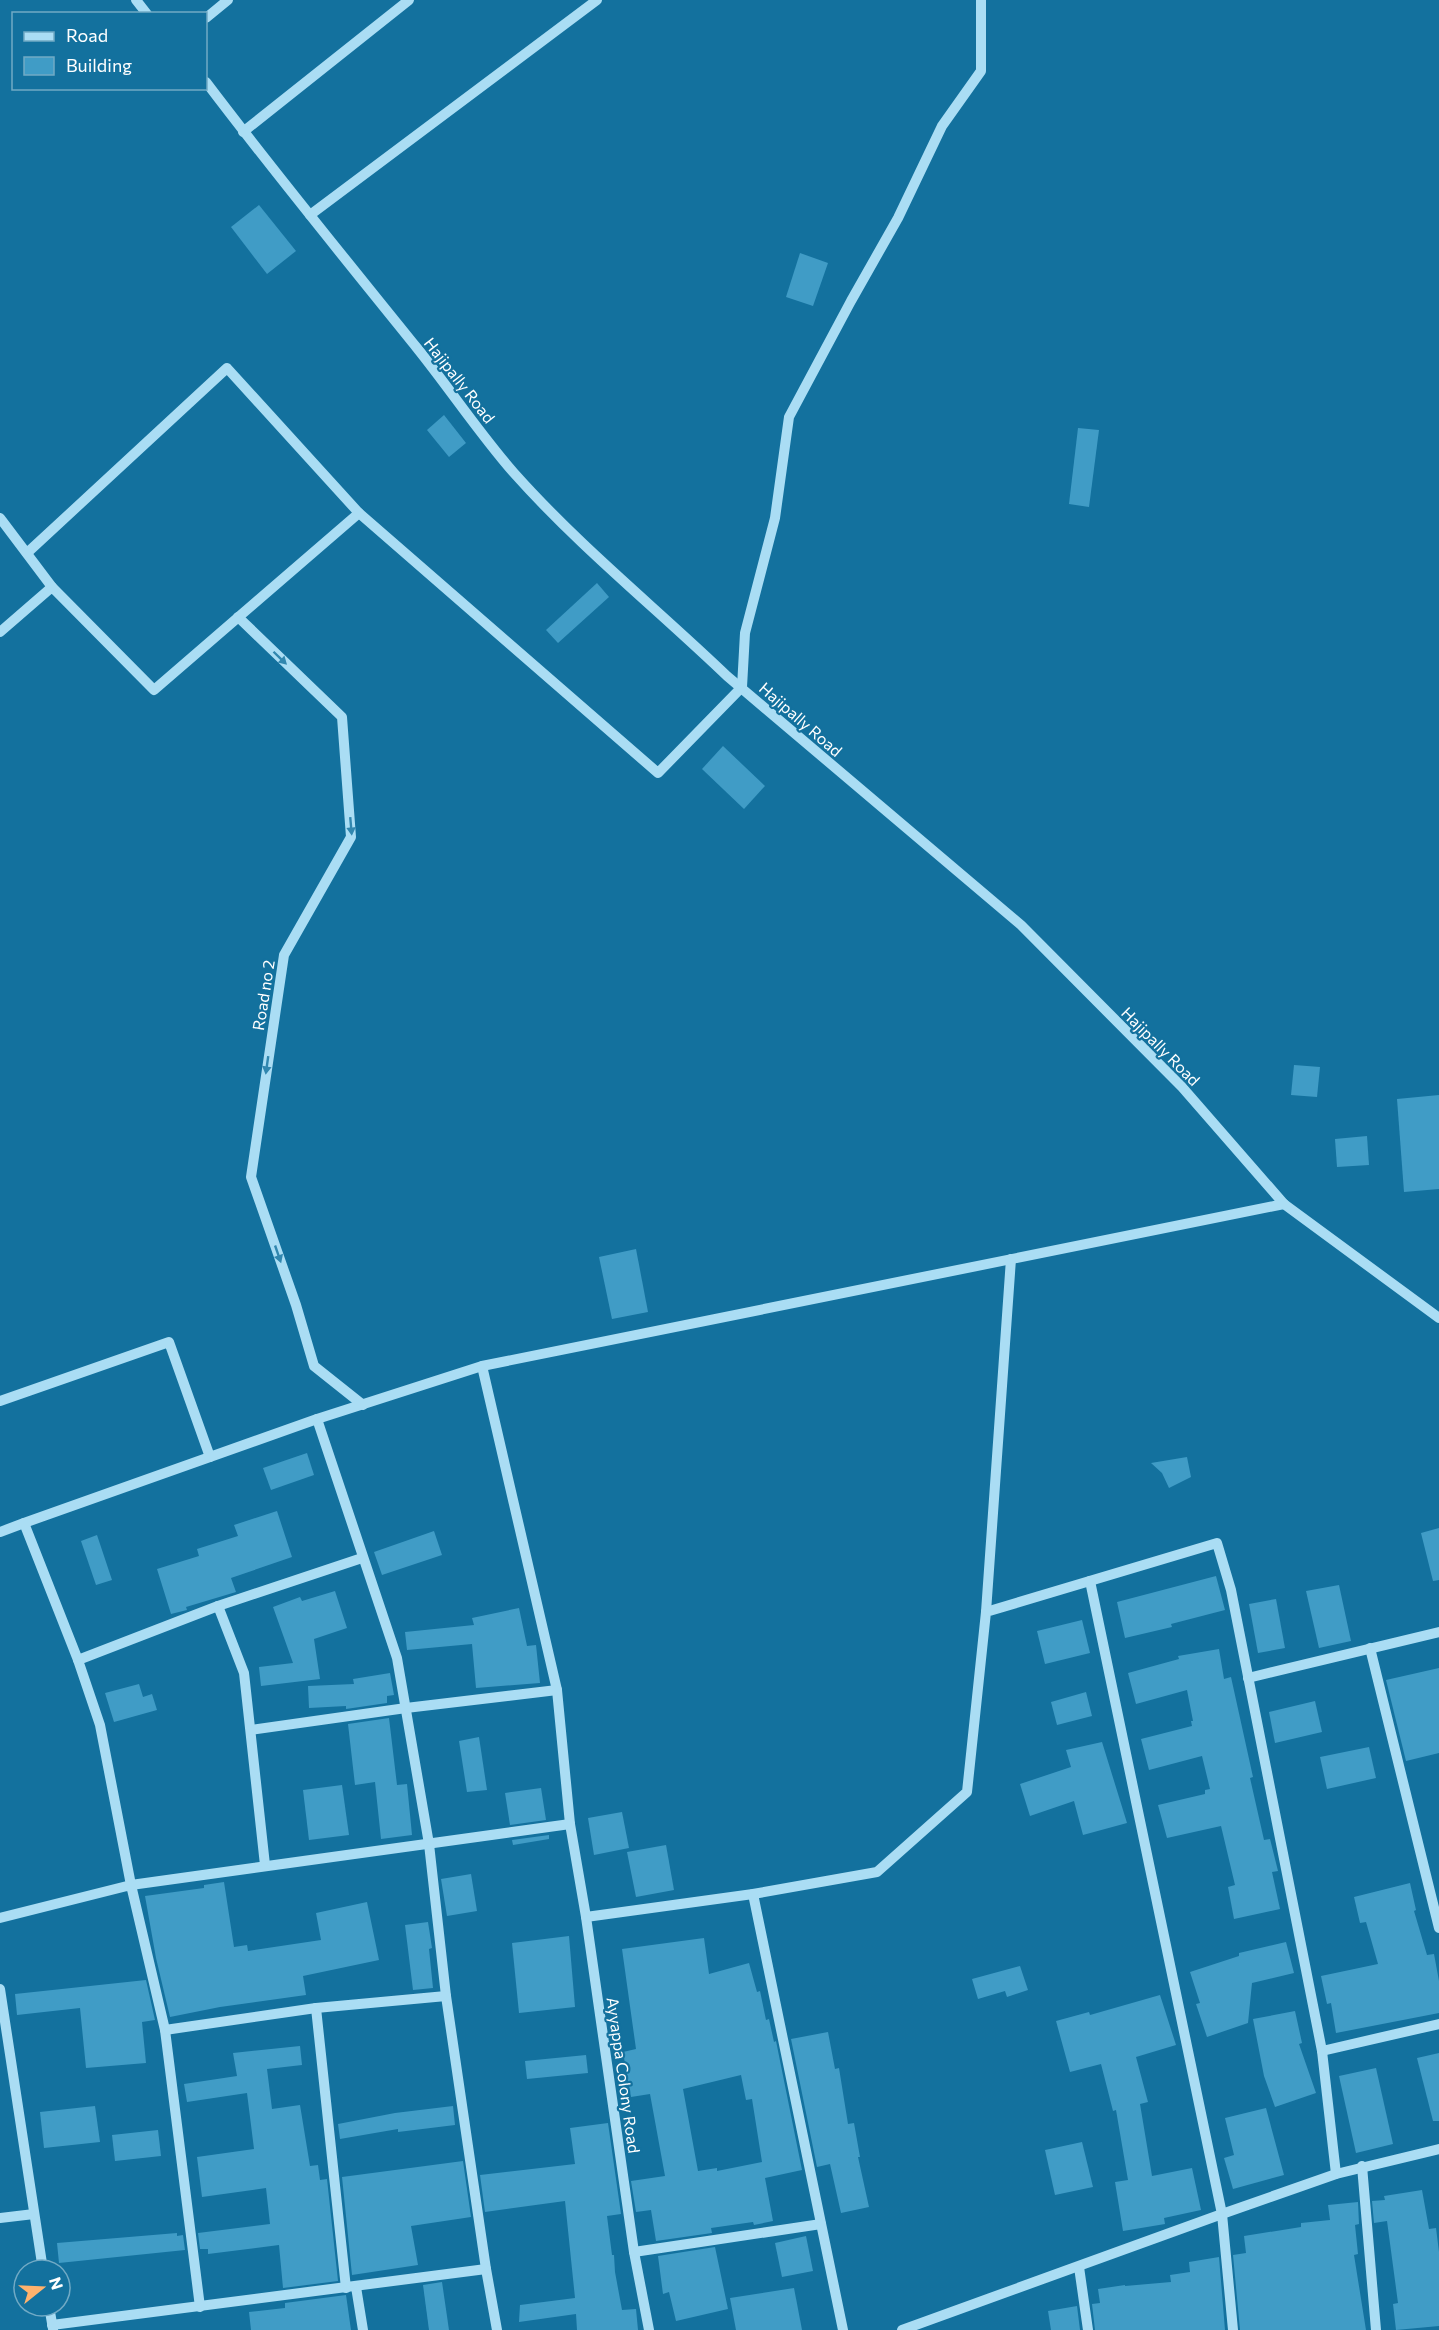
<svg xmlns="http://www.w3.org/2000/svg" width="1439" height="2330" font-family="Commissioner,sans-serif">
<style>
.building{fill:#409cc6;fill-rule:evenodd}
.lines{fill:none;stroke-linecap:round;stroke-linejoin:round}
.minor{stroke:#aaddf4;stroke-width:10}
.oneway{fill:#3187af}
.labels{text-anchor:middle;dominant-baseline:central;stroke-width:4.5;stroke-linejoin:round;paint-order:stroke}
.street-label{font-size:16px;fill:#fff;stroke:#13719e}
</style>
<rect width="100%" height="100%" fill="#13719e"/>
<g class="building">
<polygon points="259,205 296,251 267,274 231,227"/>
<polygon points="800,253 828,263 813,306 786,297"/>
<polygon points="444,415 466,443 449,457 427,430"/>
<polygon points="1078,428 1099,430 1089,507 1069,504"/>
<polygon points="597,583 609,597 558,643 546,630"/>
<polygon points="723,746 765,786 744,809 702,769"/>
<polygon points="1294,1065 1320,1067 1317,1097 1291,1095"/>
<polygon points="1439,1095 1439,1189 1404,1192 1397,1099"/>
<polygon points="1367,1136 1369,1165 1337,1167 1335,1139"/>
<polygon points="636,1249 648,1312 612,1319 599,1257"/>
<polygon points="307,1453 314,1475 271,1490 263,1468"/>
<polygon points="1187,1457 1191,1477 1169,1488 1162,1473 1151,1463"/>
<polygon points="277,1511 292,1557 231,1578 236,1592 186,1607 187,1610 171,1614 157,1569 199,1556 197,1549 238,1536 234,1525"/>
<polygon points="1439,1528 1439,1580 1433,1581 1421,1533"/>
<polygon points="434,1531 442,1555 382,1575 374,1552"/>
<polygon points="97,1535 112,1580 96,1585 81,1541"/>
<polygon points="1216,1576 1225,1610 1171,1624 1172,1627 1125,1638 1117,1602"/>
<polygon points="1339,1585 1351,1641 1319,1648 1306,1591"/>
<polygon points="335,1591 347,1628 314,1639 320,1679 261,1686 259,1667 293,1663 273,1607 300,1597 302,1601"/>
<polygon points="1276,1599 1285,1648 1258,1653 1249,1604"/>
<polygon points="519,1608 527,1646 536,1645 540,1683 476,1688 472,1644 407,1650 405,1632 474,1625 472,1618"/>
<polygon points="1082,1620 1090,1653 1045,1664 1037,1631"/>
<polygon points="1219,1649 1224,1679 1231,1677 1253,1777 1250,1778 1264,1840 1270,1839 1278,1871 1272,1872 1280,1909 1234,1919 1228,1887 1235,1885 1221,1826 1167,1838 1158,1805 1205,1794 1205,1790 1210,1789 1202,1756 1149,1770 1141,1739 1192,1726 1191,1721 1193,1721 1187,1690 1136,1704 1128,1673 1179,1659 1178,1656"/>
<polygon points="1439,1668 1439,1753 1406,1761 1386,1680"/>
<polygon points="390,1673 394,1695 387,1696 387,1703 346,1709 346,1706 309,1708 308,1686 354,1684 353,1679"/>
<polygon points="139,1684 143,1697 152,1694 157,1710 114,1722 105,1693"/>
<polygon points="1086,1692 1092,1716 1057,1725 1051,1702"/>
<polygon points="1315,1701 1322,1732 1275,1743 1269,1712"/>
<polygon points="389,1718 397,1785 407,1784 412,1835 381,1839 375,1782 355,1785 348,1724"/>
<polygon points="479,1737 487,1790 467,1792 459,1741"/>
<polygon points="1102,1742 1127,1823 1083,1835 1074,1801 1030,1816 1020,1784 1071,1767 1066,1750"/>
<polygon points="1369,1747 1376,1778 1327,1789 1320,1757"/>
<polygon points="342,1785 349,1835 309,1840 303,1790"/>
<polygon points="541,1788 546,1820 510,1825 505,1793"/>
<polygon points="622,1812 629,1848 594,1855 588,1818"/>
<polygon points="549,1835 549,1839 513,1845 512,1840"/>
<polygon points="666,1845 674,1890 636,1897 627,1852"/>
<polygon points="471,1874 477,1911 447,1916 441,1879"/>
<polygon points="224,1882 234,1947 247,1945 248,1951 321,1940 316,1913 367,1902 379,1960 303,1976 306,1995 220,2007 170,2017 156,1958 145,1896 204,1888 204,1885"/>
<polygon points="1410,1883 1416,1910 1414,1911 1427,1955 1434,1954 1439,1981 1439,2013 1336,2033 1331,2003 1327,2004 1321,1976 1378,1964 1366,1922 1360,1923 1354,1897"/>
<polygon points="428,1922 432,1948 429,1949 433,1988 413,1990 405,1925"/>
<polygon points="569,1936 575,2007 519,2013 512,1943"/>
<path d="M 704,1938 L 709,1974 L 749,1963 L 757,1992 L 760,1991 L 766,2020 L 769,2019 L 774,2042 L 776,2041 L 802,2170 L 765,2178 L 773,2221 L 754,2225 L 753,2222 L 711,2228 L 712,2233 L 656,2241 L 651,2210 L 636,2212 L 631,2181 L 665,2176 L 650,2094 L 631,2097 L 623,2052 L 636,2049 L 622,1949 ZM 741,2075 L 746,2100 L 752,2099 L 762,2162 L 717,2171 L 717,2168 L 698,2171 L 683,2089 Z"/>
<polygon points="1286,1942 1294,1973 1252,1983 1248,2023 1207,2037 1196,2004 1200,2003 1190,1972 1239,1956 1239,1953"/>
<polygon points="1020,1966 1028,1990 1007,1997 1005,1991 978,1999 972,1979"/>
<polygon points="146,1980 155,2020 142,2022 146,2063 86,2068 80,2008 17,2015 15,1994"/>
<polygon points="1160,1995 1176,2045 1136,2057 1148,2102 1140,2104 1152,2176 1192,2168 1201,2210 1164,2218 1165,2224 1123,2231 1115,2182 1128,2180 1116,2110 1113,2111 1101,2064 1070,2072 1056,2021 1089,2012 1090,2015"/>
<polygon points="1295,2011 1302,2043 1299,2044 1316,2093 1275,2107 1264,2076 1253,2019"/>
<polygon points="828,2032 835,2069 839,2068 848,2124 854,2123 860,2157 858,2157 869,2207 841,2213 830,2164 817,2167 791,2039"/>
<polygon points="300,2046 302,2065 267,2069 272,2109 300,2105 310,2166 318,2165 320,2180 327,2179 338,2281 283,2288 279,2245 208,2254 208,2249 200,2249 198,2233 270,2224 266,2188 202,2197 197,2157 254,2149 247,2093 187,2102 184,2084 237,2076 233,2053"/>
<polygon points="1439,2053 1439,2121 1433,2121 1417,2058"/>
<polygon points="586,2055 588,2073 527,2079 525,2061"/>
<polygon points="1376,2068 1393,2144 1356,2153 1339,2076"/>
<polygon points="95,2106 100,2142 44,2148 40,2112"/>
<polygon points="453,2106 455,2125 398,2132 398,2129 340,2139 338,2124 395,2113"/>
<polygon points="1266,2108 1284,2175 1233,2189 1224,2158 1234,2155 1225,2118"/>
<polygon points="608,2123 621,2214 607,2216 612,2255 614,2255 615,2272 622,2310 636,2309 638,2330 577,2330 576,2314 519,2322 520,2305 575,2298 565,2201 485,2212 480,2175 575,2164 570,2128"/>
<polygon points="158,2130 161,2156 115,2161 112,2135"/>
<polygon points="1082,2142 1093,2187 1055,2195 1045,2150"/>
<polygon points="463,2161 471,2217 411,2226 418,2265 352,2275 342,2177"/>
<polygon points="1422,2190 1429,2229 1436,2228 1439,2252 1439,2326 1396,2330 1393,2304 1398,2303 1387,2221 1374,2223 1372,2201 1385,2200 1384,2196"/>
<polygon points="1358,2202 1359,2224 1355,2225 1358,2254 1354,2255 1366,2330 1240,2330 1233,2255 1246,2253 1244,2236 1301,2227 1301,2223 1330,2220 1328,2205"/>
<polygon points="177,2233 177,2236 183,2235 185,2250 59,2263 57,2243"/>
<polygon points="806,2236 813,2271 782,2277 775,2243"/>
<polygon points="715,2247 728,2309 676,2321 669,2292 663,2294 658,2256"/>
<polygon points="1219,2257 1225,2330 1095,2330 1092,2304 1100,2303 1098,2289 1125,2285 1125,2286 1171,2282 1170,2275 1190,2272 1189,2262"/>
<polygon points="442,2282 449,2330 429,2330 423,2285"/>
<polygon points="794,2288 802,2330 736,2330 730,2298"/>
<polygon points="346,2295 351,2330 251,2330 249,2312 285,2308 285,2303"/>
<polygon points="1077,2306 1080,2330 1051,2330 1048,2311"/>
</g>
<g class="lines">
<g class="minor">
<polyline points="136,0 147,14"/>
<polyline points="206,18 228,0"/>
<path d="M 206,82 C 274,172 346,260 417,348 C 450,389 479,433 514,473 C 580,547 656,608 727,676 L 1021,925 L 1182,1087 L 1284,1204 L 1439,1318"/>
<polyline points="243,132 409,0"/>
<polyline points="310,215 597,0"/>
<polyline points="0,518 52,587"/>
<polyline points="27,553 227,368 359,513"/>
<polyline points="238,617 342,717 351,837 284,955 251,1177 296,1305 314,1366 363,1405"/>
<polyline points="0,632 52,587 154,690 359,513 658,773 742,687 745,633 775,518 789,417 851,301 898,218 942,126 981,71 981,0"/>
<polyline points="482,1366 557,1690 570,1824 586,1917 634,2252 649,2330"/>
<polyline points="0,1401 169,1342 210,1457"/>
<polyline points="317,1419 397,1658 429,1844 446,1996 486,2269 497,2330"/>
<polyline points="24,1523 317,1419 482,1366 1284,1204"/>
<polyline points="0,1532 24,1523 78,1660"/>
<polyline points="362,1558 218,1606 78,1660 100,1725 131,1885 570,1824"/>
<polyline points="1090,1581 1222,2214 1336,2174 1439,2149"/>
<polyline points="218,1606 244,1673 265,1865"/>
<polyline points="986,1612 1011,1259"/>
<polyline points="1370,1648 1439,1928"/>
<polyline points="1248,1678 1439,1632"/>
<polyline points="251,1730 406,1708 557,1690"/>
<polyline points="753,1894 843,2330"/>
<polyline points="586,1917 753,1894 877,1872 967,1792 986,1612 1217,1543 1231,1590 1322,2051 1336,2174"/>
<polyline points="0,1918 131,1885 165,2030 200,2307"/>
<polyline points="0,1989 43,2270"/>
<polyline points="316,2008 346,2288"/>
<polyline points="165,2030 316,2008 446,1996"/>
<polyline points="1322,2051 1439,2024"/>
<polyline points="1362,2166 1376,2330"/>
<polyline points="0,2218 34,2214"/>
<polyline points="634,2252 821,2224"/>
<polyline points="1079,2267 1088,2330"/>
<polyline points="356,2287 363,2330"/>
<polyline points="49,2306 53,2329"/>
<polyline points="52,2325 486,2269"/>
<polyline points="902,2330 1222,2214 1233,2330"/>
</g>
</g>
<defs><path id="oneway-solid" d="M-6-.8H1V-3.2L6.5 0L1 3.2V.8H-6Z" transform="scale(1.5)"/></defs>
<g class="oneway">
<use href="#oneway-solid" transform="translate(280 658) rotate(44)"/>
<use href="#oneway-solid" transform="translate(351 826) rotate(85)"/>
<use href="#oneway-solid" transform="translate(267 1065) rotate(98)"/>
<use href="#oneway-solid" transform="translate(278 1254) rotate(71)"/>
</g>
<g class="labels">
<g class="street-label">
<text transform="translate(460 380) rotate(52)">Hajipally Road</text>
<text transform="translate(801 719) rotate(41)">Hajipally Road</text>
<text transform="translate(263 995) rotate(-81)">Road no 2</text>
<text transform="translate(1161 1046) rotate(45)">Hajipally Road</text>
<text transform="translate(624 2075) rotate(82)">Ayyappa Colony Road</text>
</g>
</g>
<rect x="12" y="12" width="195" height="78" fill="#13719e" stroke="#71aac5" stroke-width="1.5"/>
<rect x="24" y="32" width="30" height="9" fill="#aaddf4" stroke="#71aac5" stroke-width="1.5"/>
<text x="66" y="42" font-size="18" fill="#ffffff">Road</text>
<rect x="24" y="57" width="30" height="18" fill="#409cc6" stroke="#71aac5" stroke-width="1.5"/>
<text x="66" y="72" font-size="18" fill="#ffffff">Building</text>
<g transform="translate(42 2288) rotate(72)"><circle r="28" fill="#13719e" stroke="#71aac5" stroke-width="1.5"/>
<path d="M0-4.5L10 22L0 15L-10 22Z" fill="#ffb26d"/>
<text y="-9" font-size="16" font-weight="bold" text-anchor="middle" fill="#ffffff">N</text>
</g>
</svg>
